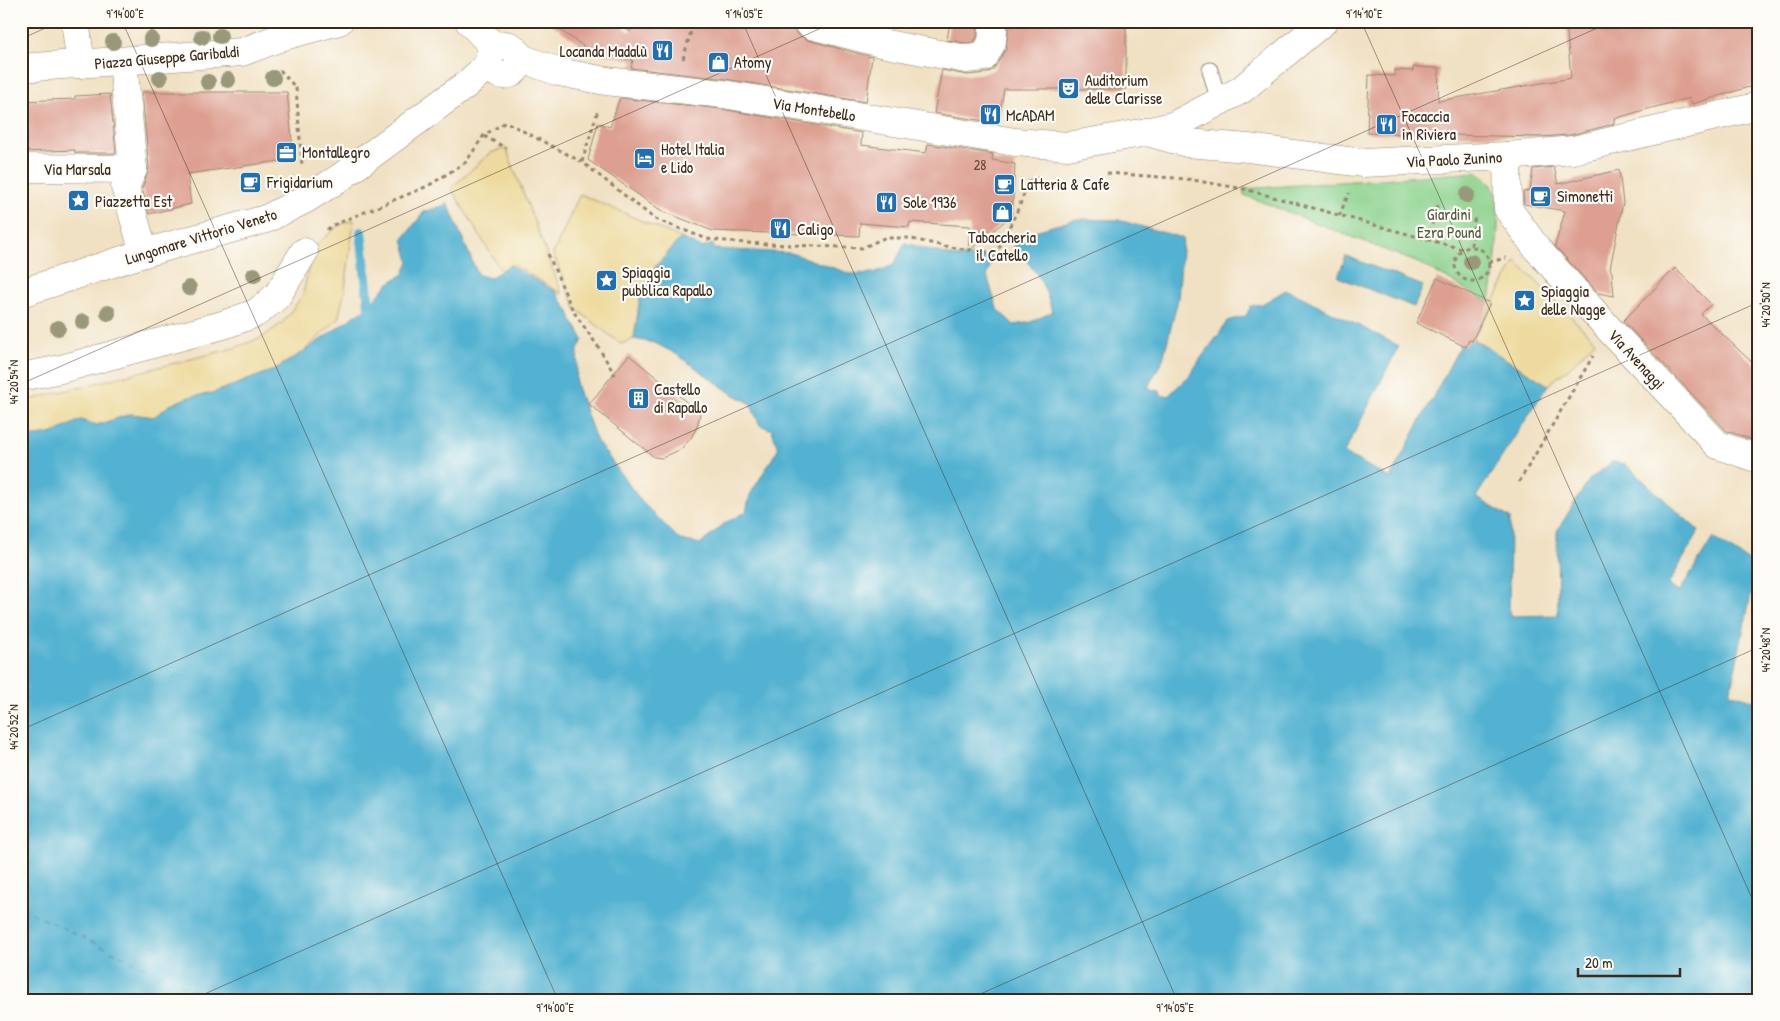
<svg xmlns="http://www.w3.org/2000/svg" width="1780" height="1021" font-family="'Patrick Hand',sans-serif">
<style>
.green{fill:#8bd28d;stroke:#637e56}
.sand{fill:#eeda9e;stroke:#94825e}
.water{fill:#52b2d1;stroke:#466e78}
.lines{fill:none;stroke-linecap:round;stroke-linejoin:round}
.stream{stroke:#52b2d1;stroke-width:10}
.ferry{stroke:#446066;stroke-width:1;stroke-dasharray:6 5;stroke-linecap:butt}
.building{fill:#dd9f90}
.lane-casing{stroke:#968670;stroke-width:17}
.street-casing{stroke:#968670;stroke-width:29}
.primary-casing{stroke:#968670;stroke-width:29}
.path{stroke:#968670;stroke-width:3;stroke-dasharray:4 4;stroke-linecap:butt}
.lane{stroke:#fff;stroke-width:15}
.street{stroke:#fff;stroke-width:28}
.primary{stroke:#fff;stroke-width:28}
.tree{fill:#9a987a}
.ticks{fill:none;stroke:#3b2a1e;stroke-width:1;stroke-opacity:0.45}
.labels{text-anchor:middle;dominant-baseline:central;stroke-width:4.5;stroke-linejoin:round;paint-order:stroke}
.number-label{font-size:14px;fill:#64473a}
.poi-label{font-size:16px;fill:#3b2a1e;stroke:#fdfcf7;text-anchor:start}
.street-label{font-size:16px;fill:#3b2a1e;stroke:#fdfcf7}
.park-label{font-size:16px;fill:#535c3f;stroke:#fdfcf7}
.neatline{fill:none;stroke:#3b2a1e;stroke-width:2}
.ticks-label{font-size:12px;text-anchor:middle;fill:#3b2a1e}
</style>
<rect width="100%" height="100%" fill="#fdfcf7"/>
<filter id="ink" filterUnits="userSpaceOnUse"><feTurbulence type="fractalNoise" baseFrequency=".02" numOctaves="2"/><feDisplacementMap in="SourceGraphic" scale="10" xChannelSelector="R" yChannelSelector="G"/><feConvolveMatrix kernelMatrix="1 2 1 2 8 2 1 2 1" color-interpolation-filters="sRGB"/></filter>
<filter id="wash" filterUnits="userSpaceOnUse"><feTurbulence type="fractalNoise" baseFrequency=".0096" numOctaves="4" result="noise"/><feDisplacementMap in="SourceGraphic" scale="20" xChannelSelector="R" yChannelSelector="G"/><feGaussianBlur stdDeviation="1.12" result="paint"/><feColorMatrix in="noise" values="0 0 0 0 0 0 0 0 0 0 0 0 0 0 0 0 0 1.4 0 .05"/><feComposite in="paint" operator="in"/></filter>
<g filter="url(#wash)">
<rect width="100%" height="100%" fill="#f1e1c3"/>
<path class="green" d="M 1477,172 C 1481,175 1486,177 1489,181 C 1507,200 1493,277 1490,303 L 1421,264 L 1244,195 L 1244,189 Z"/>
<g class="sand">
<polygon points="506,148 562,294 513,264 501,271 451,188 490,153"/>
<polygon points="580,194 681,238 656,266 640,297 634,339 621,344 576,309 553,254"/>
<polygon points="354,220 345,290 338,319 303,352 274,370 213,393 189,397 170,405 154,417 131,414 97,425 81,420 51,434 21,438 21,402 234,348 263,337 284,321 303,295 312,249 339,225"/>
<polygon points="1516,261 1595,341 1569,368 1548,385 1473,339"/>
</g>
<g class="water">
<path d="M 448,204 L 478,275 L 490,278 L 510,265 L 556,292 L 569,312 L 573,323 L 578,330 L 583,340 L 578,349 L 576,384 L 596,440 L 641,501 L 680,540 L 701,544 L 725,523 L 746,512 L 750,495 L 778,449 L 772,430 L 760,425 L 750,403 L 731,393 L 678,355 L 655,343 L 634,339 L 640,297 L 656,266 L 681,238 L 702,248 L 713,244 L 714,249 L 791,253 L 851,274 L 874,273 L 894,265 L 905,243 L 955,257 L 993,256 L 987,275 L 997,309 L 1014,325 L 1031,322 L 1052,312 C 1045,283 1035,268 1013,247 L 1035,231 L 1077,219 L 1118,220 L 1183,238 L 1178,299 L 1163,359 L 1148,387 L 1153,390 L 1160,391 L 1161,396 L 1168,396 L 1190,375 L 1201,358 L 1220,333 L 1227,321 L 1246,316 L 1251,306 L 1262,304 L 1286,290 L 1294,293 L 1399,346 L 1344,453 L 1390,478 L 1466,335 L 1548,385 L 1476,497 L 1510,518 L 1509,616 L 1558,615 L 1557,531 L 1589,480 L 1612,462 L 1625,464 L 1699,531 L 1668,585 L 1679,592 L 1713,538 L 1757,566 L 1730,693 L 1759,702 L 1759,1000 L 21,1000 L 21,438 L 51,434 L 81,420 L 97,425 L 131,414 L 154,417 L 170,405 L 189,397 L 213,393 L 274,370 L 303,352 L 369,306 L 389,283 L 404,274 L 409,261 L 403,239 L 424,212 Z"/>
<polygon points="1346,256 1423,286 1414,307 1338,277"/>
</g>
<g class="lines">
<polyline class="stream" points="361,232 369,306"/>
<polyline class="ferry" points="21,908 214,1000"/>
</g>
<g id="blocks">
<g class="building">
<polygon points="547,21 614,21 630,32 637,21 791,21 792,27 796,33 807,40 872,57 866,102 725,79 631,68 633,60 592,52"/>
<polygon points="950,21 978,21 977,37 974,42 967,43 947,40"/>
<polygon points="1009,21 1126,21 1126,89 1004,89 998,123 934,113 942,70 967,75 986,73 993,70 1006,49"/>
<polygon points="1566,21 1751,21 1759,49 1759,84 1692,104 1690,98 1644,110 1614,119 1614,124 1570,135 1538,137 1367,133 1369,75 1395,76 1395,70 1413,71 1413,67 1439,68 1438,101 1571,78"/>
<polygon points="142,92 287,92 294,159 187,174 191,204 149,214 142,188 149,169"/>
<polygon points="110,94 116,153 75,153 75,150 21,152 21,101 75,99 75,96"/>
<polygon points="620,98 721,109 862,133 861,145 926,153 928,144 993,154 992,160 1015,164 1012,215 968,252 970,226 910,222 909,227 860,223 859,236 713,231 662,211 588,160 598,123 610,127"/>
<polygon points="1554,167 1558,184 1619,170 1623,203 1610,268 1612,273 1614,296 1598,293 1555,246 1565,211 1524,204 1523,192 1530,190 1533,169"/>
<polygon points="1675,268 1711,304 1701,314 1759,369 1759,442 1727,431 1623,321"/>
<polygon points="1437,278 1490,303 1472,341 1469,340 1466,347 1416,323"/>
<polygon points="629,355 700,413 697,427 691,438 681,449 662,458 654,457 589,404"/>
</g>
</g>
</g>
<g filter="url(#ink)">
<use href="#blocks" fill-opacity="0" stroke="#968670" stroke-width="1"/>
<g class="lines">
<defs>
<polyline id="lane" points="1210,70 1219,102"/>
<g id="street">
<polyline points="75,21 81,64"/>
<polyline points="806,21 811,25 881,43 966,59 984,57 992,42 994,21"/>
<polyline points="123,61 133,169 125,187 144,253"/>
<polyline points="21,68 242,52 284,36 339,21"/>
<polyline points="1147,132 1187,143 1248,148 1363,163 1507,156 1573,150 1759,106"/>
<polyline points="1507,156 1508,209 1538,250 1610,330 1718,445 1759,459"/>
<polyline points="21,168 133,169"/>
<polyline points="21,293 144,253 266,219 306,199 341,177 467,84 489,64"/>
<polyline points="21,377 61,369 223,325 256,313 277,296 304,252"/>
</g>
<g id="primary">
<polyline points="469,21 495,48"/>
<circle cx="504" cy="60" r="15"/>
<polyline points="518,57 559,72 606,81 723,94 1015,142 1068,146 1147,132 1175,125 1241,90 1324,21"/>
</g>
</defs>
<use href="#lane" class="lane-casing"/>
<use href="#street" class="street-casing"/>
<use href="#primary" class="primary-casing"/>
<g class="path">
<polyline points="683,59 694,21"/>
<polyline points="280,70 296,88 302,165"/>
<polyline points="484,136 506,148"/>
<polyline points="582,162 598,110"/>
<polyline points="1107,173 1187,179 1244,189 1462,249"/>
<polyline points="1339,216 1349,193"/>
<polyline points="327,230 331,226 428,186 466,162 484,135 506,122 582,162 655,219 707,239 745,243 862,248 884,238 907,238 949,247 988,252 999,248 1019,207 1029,181 1041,177"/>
<polyline points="1428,240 1438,202"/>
<polyline points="1471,246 1474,220 1479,218"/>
<circle cx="1472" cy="264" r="17"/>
<polyline points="548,254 573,311 597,345 615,375"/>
<polyline points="1489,262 1506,258"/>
<polyline points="1519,482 1593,356"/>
</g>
<use href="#lane" class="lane"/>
<use href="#street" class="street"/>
<use href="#primary" class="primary"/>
</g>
<g class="tree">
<circle cx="220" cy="36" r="8"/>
<circle cx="202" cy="37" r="8"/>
<circle cx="151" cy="39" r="8"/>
<circle cx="113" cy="42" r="8"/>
<circle cx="160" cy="78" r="8"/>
<circle cx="273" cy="78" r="8"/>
<circle cx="228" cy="80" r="8"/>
<circle cx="208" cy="82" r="8"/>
<circle cx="1467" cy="195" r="8"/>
<circle cx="1471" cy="262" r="8"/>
<circle cx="254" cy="275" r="8"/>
<circle cx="189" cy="288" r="8"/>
<circle cx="108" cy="313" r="8"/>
<circle cx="83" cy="322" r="8"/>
<circle cx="58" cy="328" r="8"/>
</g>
</g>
<path class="ticks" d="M 122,21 L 558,1000M 742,21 L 1177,1000M 1361,21 L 1759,914M 21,39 L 61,21M 21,384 L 837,21M 21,730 L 1613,21M 191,1000 L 1759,302M 967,1000 L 1759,647M 1743,1000 L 1759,993"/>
<defs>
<symbol id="restaurant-square" viewBox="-11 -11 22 22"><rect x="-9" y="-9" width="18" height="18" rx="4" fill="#1f6fb2" stroke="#fdfcf7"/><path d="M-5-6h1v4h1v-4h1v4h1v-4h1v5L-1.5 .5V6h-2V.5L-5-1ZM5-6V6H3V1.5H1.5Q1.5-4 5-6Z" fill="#fff"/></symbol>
<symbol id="shop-square" viewBox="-11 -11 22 22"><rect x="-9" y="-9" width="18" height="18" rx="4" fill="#1f6fb2" stroke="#fdfcf7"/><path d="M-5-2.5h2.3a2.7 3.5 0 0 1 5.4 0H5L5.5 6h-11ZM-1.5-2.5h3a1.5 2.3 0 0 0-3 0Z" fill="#fff"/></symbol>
<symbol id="theatre-square" viewBox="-11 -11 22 22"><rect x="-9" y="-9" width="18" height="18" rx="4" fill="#1f6fb2" stroke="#fdfcf7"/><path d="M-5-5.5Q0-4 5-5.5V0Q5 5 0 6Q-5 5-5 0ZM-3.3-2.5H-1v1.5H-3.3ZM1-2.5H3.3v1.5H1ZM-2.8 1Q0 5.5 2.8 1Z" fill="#fff"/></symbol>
<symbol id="office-square" viewBox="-11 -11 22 22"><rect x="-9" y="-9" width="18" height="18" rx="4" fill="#1f6fb2" stroke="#fdfcf7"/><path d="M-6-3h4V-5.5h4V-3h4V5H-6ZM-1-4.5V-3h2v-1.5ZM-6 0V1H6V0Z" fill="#fff"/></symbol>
<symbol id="hotel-square" viewBox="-11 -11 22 22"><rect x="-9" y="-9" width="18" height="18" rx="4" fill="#1f6fb2" stroke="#fdfcf7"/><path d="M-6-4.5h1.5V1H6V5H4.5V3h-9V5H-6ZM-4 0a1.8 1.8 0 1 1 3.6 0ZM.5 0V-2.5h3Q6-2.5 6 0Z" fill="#fff"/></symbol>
<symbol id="cafe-square" viewBox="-11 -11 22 22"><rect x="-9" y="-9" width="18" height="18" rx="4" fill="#1f6fb2" stroke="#fdfcf7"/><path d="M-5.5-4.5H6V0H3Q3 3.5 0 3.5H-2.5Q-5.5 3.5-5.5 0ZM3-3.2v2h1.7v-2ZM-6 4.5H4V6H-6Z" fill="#fff"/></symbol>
<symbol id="sight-square" viewBox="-11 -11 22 22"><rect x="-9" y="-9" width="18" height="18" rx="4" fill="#1f6fb2" stroke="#fdfcf7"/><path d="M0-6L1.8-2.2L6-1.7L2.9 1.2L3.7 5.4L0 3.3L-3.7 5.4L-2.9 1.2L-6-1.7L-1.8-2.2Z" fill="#fff"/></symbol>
<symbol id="building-square" viewBox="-11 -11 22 22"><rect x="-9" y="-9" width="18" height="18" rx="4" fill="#1f6fb2" stroke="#fdfcf7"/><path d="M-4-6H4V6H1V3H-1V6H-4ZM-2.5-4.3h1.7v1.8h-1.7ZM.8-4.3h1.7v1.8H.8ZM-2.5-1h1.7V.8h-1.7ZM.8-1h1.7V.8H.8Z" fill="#fff"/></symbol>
</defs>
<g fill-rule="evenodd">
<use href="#restaurant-square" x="650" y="38" width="25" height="25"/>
<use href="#shop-square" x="706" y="50" width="25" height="25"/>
<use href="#theatre-square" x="1056" y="76" width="25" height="25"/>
<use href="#restaurant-square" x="978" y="102" width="25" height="25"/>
<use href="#restaurant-square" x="1374" y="112" width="25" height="25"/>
<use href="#office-square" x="274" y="140" width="25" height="25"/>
<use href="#hotel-square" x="632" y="146" width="25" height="25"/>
<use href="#cafe-square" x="238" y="170" width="25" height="25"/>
<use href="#cafe-square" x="992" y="172" width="25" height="25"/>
<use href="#cafe-square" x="1528" y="184" width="25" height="25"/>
<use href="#sight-square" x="66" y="188" width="25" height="25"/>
<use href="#restaurant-square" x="874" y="190" width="25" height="25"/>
<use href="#shop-square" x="990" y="200" width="25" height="25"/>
<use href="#restaurant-square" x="768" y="216" width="25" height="25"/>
<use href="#sight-square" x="594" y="268" width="25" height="25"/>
<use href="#sight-square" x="1512" y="288" width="25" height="25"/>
<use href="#building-square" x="626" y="386" width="25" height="25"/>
</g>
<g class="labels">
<g class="number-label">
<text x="980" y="164">28</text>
</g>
<g class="poi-label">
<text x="647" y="51" text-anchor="end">Locanda Madalù</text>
<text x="734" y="62">Atomy</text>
<text x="1085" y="80">Auditorium<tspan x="1085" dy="18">delle Clarisse</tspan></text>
<text x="1006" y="115">McADAM</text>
<text x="1402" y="116">Focaccia<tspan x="1402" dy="18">in Riviera</tspan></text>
<text x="661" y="149">Hotel Italia<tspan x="661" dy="18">e Lido</tspan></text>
<text x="302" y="152">Montallegro</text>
<text x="267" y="182">Frigidarium</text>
<text x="1021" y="184">Latteria &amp; Cafe</text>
<text x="1557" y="196">Simonetti</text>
<text x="95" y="201">Piazzetta Est</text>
<text x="903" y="202">Sole 1936</text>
<text x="797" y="229">Caligo</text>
<text x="1002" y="237" text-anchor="middle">Tabaccheria<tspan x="1002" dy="18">il Catello</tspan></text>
<text x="622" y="272">Spiaggia<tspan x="622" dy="18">pubblica Rapallo</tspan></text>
<text x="1541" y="291">Spiaggia<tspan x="1541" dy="18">delle Nagge</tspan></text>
<text x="654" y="389">Castello<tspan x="654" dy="18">di Rapallo</tspan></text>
</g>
<g class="street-label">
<text transform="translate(167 57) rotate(-5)">Piazza Giuseppe Garibaldi</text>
<text transform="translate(814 109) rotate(9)">Via Montebello</text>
<text transform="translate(1454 159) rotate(-3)">Via Paolo Zunino</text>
<text x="77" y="169">Via Marsala</text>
<text transform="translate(201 236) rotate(-17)">Lungomare Vittorio Veneto</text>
<text transform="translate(1637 359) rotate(47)">Via Avenaggi</text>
</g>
<g class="park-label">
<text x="1449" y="214">Giardini<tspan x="1449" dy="18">Ezra Pound</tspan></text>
</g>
</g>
<rect width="1780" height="1021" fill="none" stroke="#fdfcf7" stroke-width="55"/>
<path d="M1578 968v8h102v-8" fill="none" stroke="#3b2a1e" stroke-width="2.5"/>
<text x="1585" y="968" font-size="15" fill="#3b2a1e" stroke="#fdfcf7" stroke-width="4" paint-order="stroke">20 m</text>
<rect x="28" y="28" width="1724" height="966" class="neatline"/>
<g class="ticks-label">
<text x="125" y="18">9°14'00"E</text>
<text x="744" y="18">9°14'05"E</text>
<text x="1364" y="18">9°14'10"E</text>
<text transform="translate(1766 305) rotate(-90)" y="4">44°20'50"N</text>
<text transform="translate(14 382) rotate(-90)" y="4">44°20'54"N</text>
<text transform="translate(1766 650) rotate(-90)" y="4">44°20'48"N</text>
<text transform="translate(14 727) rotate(-90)" y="4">44°20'52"N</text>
<text x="555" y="1012">9°14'00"E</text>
<text x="1175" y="1012">9°14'05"E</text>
</g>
</svg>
